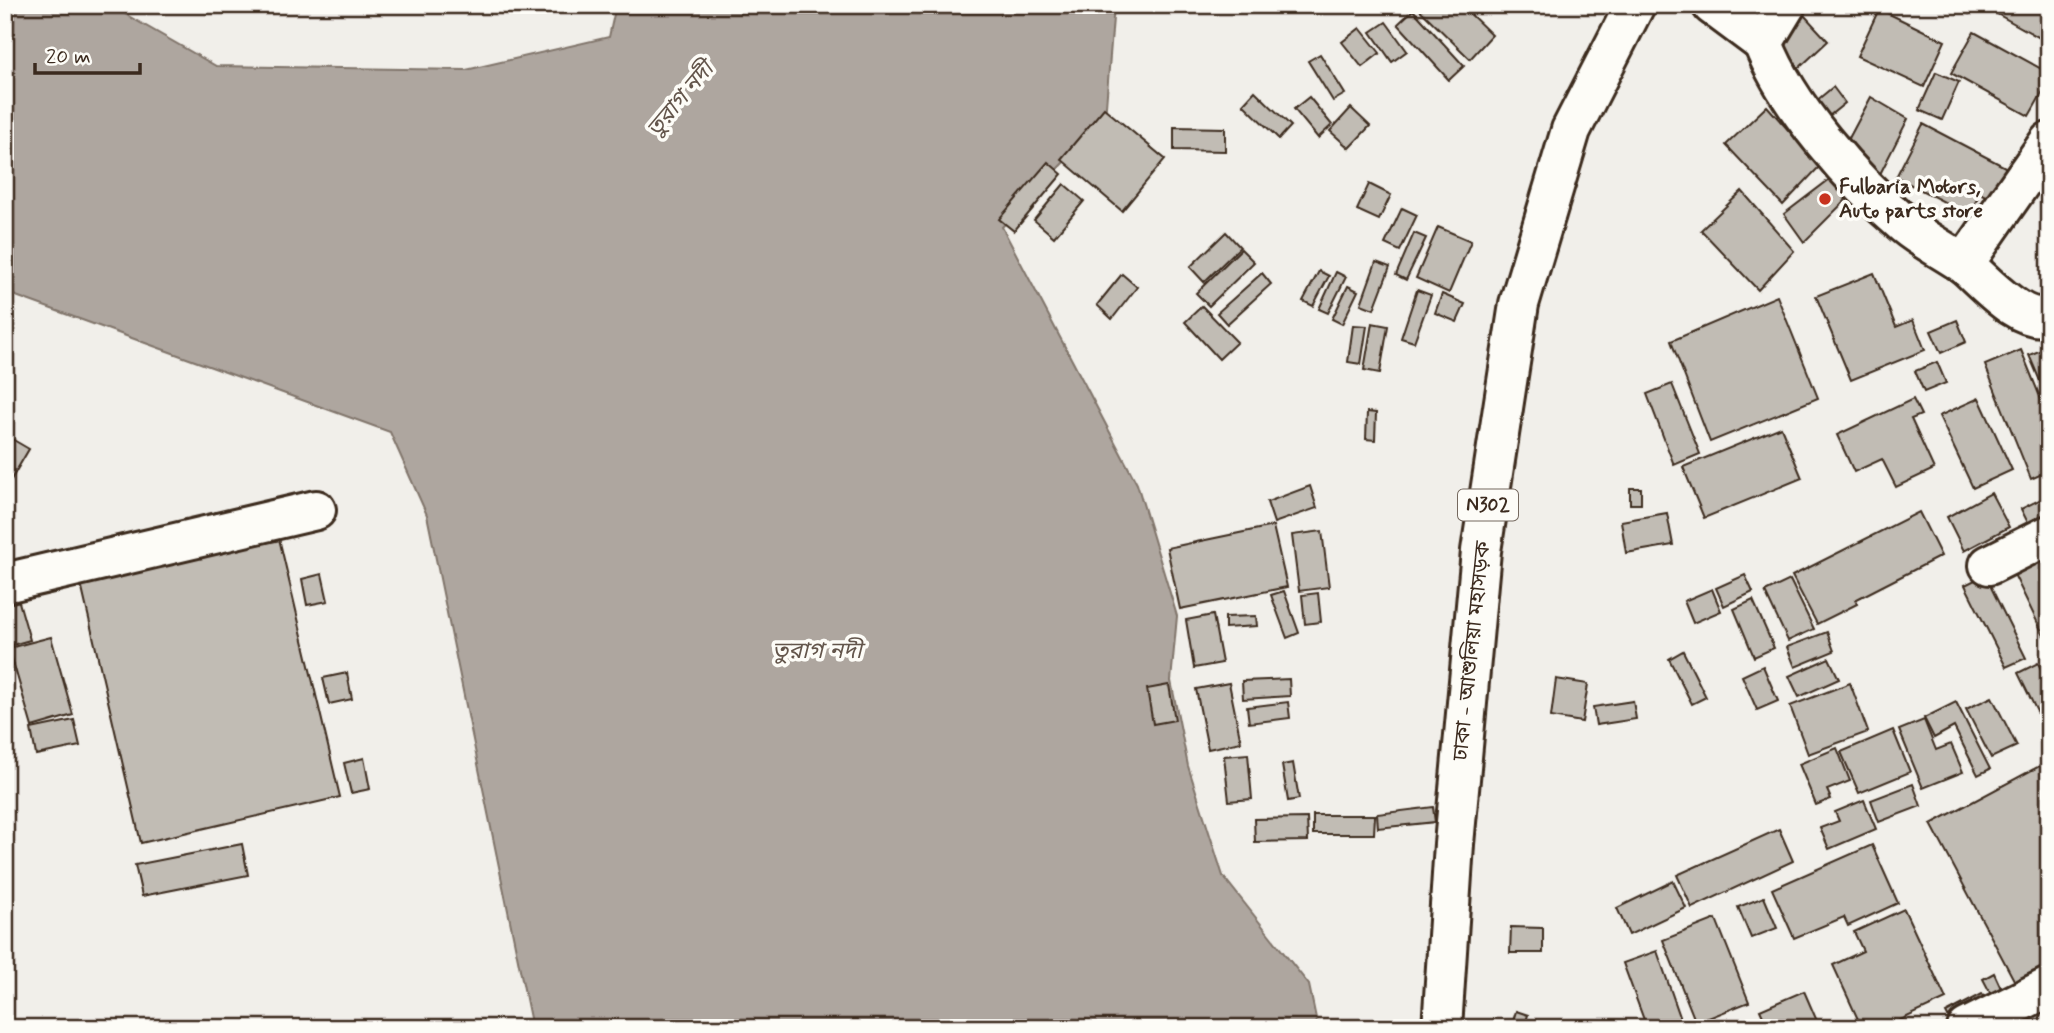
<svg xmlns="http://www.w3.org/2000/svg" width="2054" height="1033" font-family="Mynerve,'Noto Sans Bengali',sans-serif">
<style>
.water{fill:#aea69f;stroke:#80746b;stroke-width:2}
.building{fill:#c1bcb4;stroke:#3b2a1e;stroke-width:2}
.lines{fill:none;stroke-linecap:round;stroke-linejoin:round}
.minor-casing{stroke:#3b2a1e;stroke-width:44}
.highway-casing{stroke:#3b2a1e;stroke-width:44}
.minor{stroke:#fdfcf7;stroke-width:38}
.highway{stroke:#fdfcf7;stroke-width:38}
.poi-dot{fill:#c8321e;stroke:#fdfcf7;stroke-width:2.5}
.labels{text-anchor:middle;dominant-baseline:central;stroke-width:7;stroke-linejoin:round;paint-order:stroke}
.shield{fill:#fdfcf7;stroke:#75695f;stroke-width:2}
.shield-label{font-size:19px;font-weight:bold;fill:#3b2a1e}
.poi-label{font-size:21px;font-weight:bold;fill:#3b2a1e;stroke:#fdfcf7;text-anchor:start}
.street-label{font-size:21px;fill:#3b2a1e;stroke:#fdfcf7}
.water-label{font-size:23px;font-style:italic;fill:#63554b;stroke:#fdfcf7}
</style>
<rect width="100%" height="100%" fill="#f1efea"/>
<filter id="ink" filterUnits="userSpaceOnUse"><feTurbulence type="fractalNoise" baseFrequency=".0143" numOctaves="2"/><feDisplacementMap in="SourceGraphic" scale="14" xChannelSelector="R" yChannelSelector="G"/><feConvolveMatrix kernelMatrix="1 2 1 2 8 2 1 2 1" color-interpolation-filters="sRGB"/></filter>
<g filter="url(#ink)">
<polygon class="water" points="5,5 109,5 216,66 466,70 609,37 616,5 1114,5 1105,119 1002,227 1137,484 1177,616 1171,681 1188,766 1223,876 1309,985 1318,1028 532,1028 427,515 390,432 5,292"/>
<g class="building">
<polygon points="1415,5 1461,5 1492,35 1470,59"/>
<polygon points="1951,5 1973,5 1969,14"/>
<polygon points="1993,5 2049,5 2049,43 1990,10"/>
<polygon points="1879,9 1945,41 1924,87 1857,56"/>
<polygon points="1413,10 1464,66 1449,80 1398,24"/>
<polygon points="1804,15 1828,41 1798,69 1773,43"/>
<polygon points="1386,22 1407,51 1392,62 1371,32"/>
<polygon points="1360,28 1380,53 1362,67 1342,42"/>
<polygon points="1974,32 2049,73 2049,81 2029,116 1951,73"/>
<polygon points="1320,54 1345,94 1333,101 1308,61"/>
<polygon points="1936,72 1959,82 1942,120 1919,110"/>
<polygon points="1833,87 1845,103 1829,116 1816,101"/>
<polygon points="1255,91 1291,126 1279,139 1243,104"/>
<polygon points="1309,97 1332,125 1318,138 1294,109"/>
<polygon points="1871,97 1908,119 1877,180 1839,157"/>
<polygon points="1767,106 1820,166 1783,205 1726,145"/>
<polygon points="1104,108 1165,159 1122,211 1061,159"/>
<polygon points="1351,108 1370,126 1349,148 1330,131"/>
<polygon points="1923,124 2007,168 1991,199 1980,193 1969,215 1896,177"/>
<polygon points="1174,127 1225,128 1225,151 1174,150"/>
<polygon points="1048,162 1062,174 1014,231 999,219"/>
<polygon points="1830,179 1846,200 1804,242 1784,214"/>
<polygon points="1064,184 1084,201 1054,237 1034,220"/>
<polygon points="1369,184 1391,195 1379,220 1357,210"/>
<polygon points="1742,191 1794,251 1758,290 1701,230"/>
<polygon points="1402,208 1417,215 1400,251 1385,244"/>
<polygon points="1438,227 1471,241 1449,293 1416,278"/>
<polygon points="1226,232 1240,247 1204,282 1190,267"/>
<polygon points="1414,233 1426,238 1406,280 1396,275"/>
<polygon points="1241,249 1254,262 1209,306 1196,293"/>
<polygon points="1376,262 1390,267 1374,309 1361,304"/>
<polygon points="1319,271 1329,276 1313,306 1303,301"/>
<polygon points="1336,272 1346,277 1328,313 1319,309"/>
<polygon points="1262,273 1271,284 1227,324 1217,313"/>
<polygon points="1874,273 1896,327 1913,320 1925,350 1851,380 1816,296"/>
<polygon points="1122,274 1137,287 1112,319 1097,305"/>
<polygon points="1348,286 1358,291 1342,324 1332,319"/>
<polygon points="1417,290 1431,295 1414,342 1401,338"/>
<polygon points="1442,294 1465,304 1457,322 1435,313"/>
<polygon points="1777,296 1818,398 1710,442 1671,341"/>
<polygon points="1202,306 1237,342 1219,359 1185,322"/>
<polygon points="1957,320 1966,342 1941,353 1931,331"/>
<polygon points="1372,323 1388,326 1380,373 1364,370"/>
<polygon points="1353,325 1367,326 1361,364 1348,362"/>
<polygon points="2049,347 2049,402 2029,355"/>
<polygon points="2021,350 2049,419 2049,471 2031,479 1985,365"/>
<polygon points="1937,362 1946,383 1924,392 1915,371"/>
<polygon points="1672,384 1700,454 1674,465 1647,394"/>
<polygon points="1979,398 2012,470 1973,488 1939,416"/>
<polygon points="1913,399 1921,415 1911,419 1934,469 1896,487 1882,459 1854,472 1837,435"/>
<polygon points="1367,412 1376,413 1375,440 1366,439"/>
<polygon points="1781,427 1802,478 1704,518 1683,467"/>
<polygon points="5,435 29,449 5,490"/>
<polygon points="1310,486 1317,508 1274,523 1267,502"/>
<rect x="1630" y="488" width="11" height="16"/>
<polygon points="1991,493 2009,527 1964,551 1947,517"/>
<polygon points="2049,495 2049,528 2034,535 2021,509"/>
<polygon points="1919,512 1941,556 1855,600 1857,604 1817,624 1792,576"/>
<polygon points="1667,513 1673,545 1626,553 1621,521"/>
<polygon points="1273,526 1287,587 1180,609 1167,548"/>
<polygon points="1322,531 1329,587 1299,591 1292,535"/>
<polygon points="278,534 340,797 141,843 80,580"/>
<polygon points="2036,551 2049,576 2049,636 2045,638 2009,564"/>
<polygon points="322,574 328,601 307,605 302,579"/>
<polygon points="1745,575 1753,592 1724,606 1716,588"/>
<polygon points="1985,575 2026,658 2006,667 1965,585"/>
<polygon points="1790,580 1814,629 1788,641 1765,592"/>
<polygon points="1712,589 1721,611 1693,623 1684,601"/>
<polygon points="1284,591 1299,633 1287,638 1271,595"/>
<polygon points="1318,593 1321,622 1305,624 1302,595"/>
<polygon points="17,595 30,640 5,647 5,599"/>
<polygon points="1753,600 1774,648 1754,657 1734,609"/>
<polygon points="1213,615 1222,663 1194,668 1186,620"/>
<polygon points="1256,616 1257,626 1225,628 1225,617"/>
<polygon points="1827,632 1834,651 1795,667 1787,647"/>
<polygon points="51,637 73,715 32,727 9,648"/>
<polygon points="1683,651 1706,697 1692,704 1669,659"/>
<polygon points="1829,658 1839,679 1799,697 1789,676"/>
<polygon points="2038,663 2049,685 2048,734 2018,673"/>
<polygon points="1763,666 1778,701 1757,710 1742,676"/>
<polygon points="347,673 352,699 329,704 323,678"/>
<polygon points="1289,679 1290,696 1243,699 1242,681"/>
<polygon points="1556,679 1588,684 1582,722 1551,717"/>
<polygon points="1229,683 1241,742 1208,749 1196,689"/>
<polygon points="1850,683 1868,732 1808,754 1790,706"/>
<polygon points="1169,685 1175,720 1153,724 1147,689"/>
<polygon points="1992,697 2017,746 1991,758 1966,709"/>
<polygon points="1633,701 1636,719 1596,725 1593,707"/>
<polygon points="1288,702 1290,718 1249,723 1247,707"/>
<polygon points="1956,702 1990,769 1978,775 1954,727 1934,738 1924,718"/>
<polygon points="74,720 80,746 36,755 31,729"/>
<polygon points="1924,720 1936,750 1951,744 1963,772 1923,788 1899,730"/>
<polygon points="1893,730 1910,772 1859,793 1841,752"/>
<polygon points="1837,748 1850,781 1827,790 1831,799 1816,805 1799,764"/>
<polygon points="1248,754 1252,799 1229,801 1224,756"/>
<polygon points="364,758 370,789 351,793 344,763"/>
<polygon points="2049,761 2049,983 2023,997 1931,824"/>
<polygon points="1293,763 1299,799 1288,801 1282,765"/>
<polygon points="1913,784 1921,806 1879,822 1871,800"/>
<polygon points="1864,800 1876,829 1829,849 1820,828 1839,821 1835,812"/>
<polygon points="1433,807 1435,822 1378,828 1377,814"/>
<polygon points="1313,815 1375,815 1374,834 1313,834"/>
<polygon points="1307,818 1308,841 1255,842 1254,819"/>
<polygon points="1779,829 1793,861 1692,908 1677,875"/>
<polygon points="242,844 248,875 142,896 135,865"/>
<polygon points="1872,845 1898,903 1848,926 1844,917 1794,938 1772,889"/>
<polygon points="1673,881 1686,908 1629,935 1617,908"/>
<polygon points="1764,897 1777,928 1751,938 1738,907"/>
<polygon points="1904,909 1946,999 1883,1028 1862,1028 1833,965 1863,951 1854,932"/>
<polygon points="1716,919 1749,1002 1696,1023 1663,940"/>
<polygon points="1511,927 1543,928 1543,953 1510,953"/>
<polygon points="1657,951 1684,1028 1647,1028 1623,963"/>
<polygon points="1994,973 2005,997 1995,1002 1983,979"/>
<polygon points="1804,991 1820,1028 1755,1028 1766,1023 1760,1010"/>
<polygon points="1982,994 1990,1008 1953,1026 1946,1013"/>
<polygon points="1516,1011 1528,1015 1524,1028 1511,1028"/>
</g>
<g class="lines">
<defs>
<g id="minor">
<polyline points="1712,5 1763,43 1786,5"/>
<path d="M 1763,43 C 1787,106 1853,181 1905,225 C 1923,240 1945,251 1964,264 L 2049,142"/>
<path d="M 1964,264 C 1983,280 2022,326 2049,315"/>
<polyline points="1989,565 2049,535"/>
<polyline points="5,583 316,510"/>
<polyline points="1967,1028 2049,987"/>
</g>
<polyline id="highway" points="1442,1028 1454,844 1481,551 1519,304 1571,130 1635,5"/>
</defs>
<use href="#minor" class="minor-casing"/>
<use href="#highway" class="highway-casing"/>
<use href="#minor" class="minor"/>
<use href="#highway" class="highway"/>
</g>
</g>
<circle class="poi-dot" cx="1825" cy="199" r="7"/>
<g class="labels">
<rect class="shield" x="1458" y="489.5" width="60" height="31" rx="5"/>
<g class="shield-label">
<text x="1488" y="505">N302</text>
</g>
<g class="poi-label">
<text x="1839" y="187">Fulbaria Motors,<tspan x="1839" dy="24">Auto parts store</tspan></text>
</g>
<g class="street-label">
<text transform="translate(1472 651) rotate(-84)">ঢাকা - আশুলিয়া মহাসড়ক</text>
</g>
<g class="water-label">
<text transform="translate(681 100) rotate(-50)">তুরাগ নদী</text>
<text x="817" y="652">তুরাগ নদী</text>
</g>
</g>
<rect width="2054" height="1033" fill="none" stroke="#fdfcf7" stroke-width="28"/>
<rect x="14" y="14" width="2026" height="1005" fill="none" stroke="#3b2a1e" stroke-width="2.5" filter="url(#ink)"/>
<path d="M35 63v10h105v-10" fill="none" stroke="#3b2a1e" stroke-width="3.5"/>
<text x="46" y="63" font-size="21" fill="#3b2a1e" stroke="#fdfcf7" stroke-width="5" paint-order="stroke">20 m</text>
</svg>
